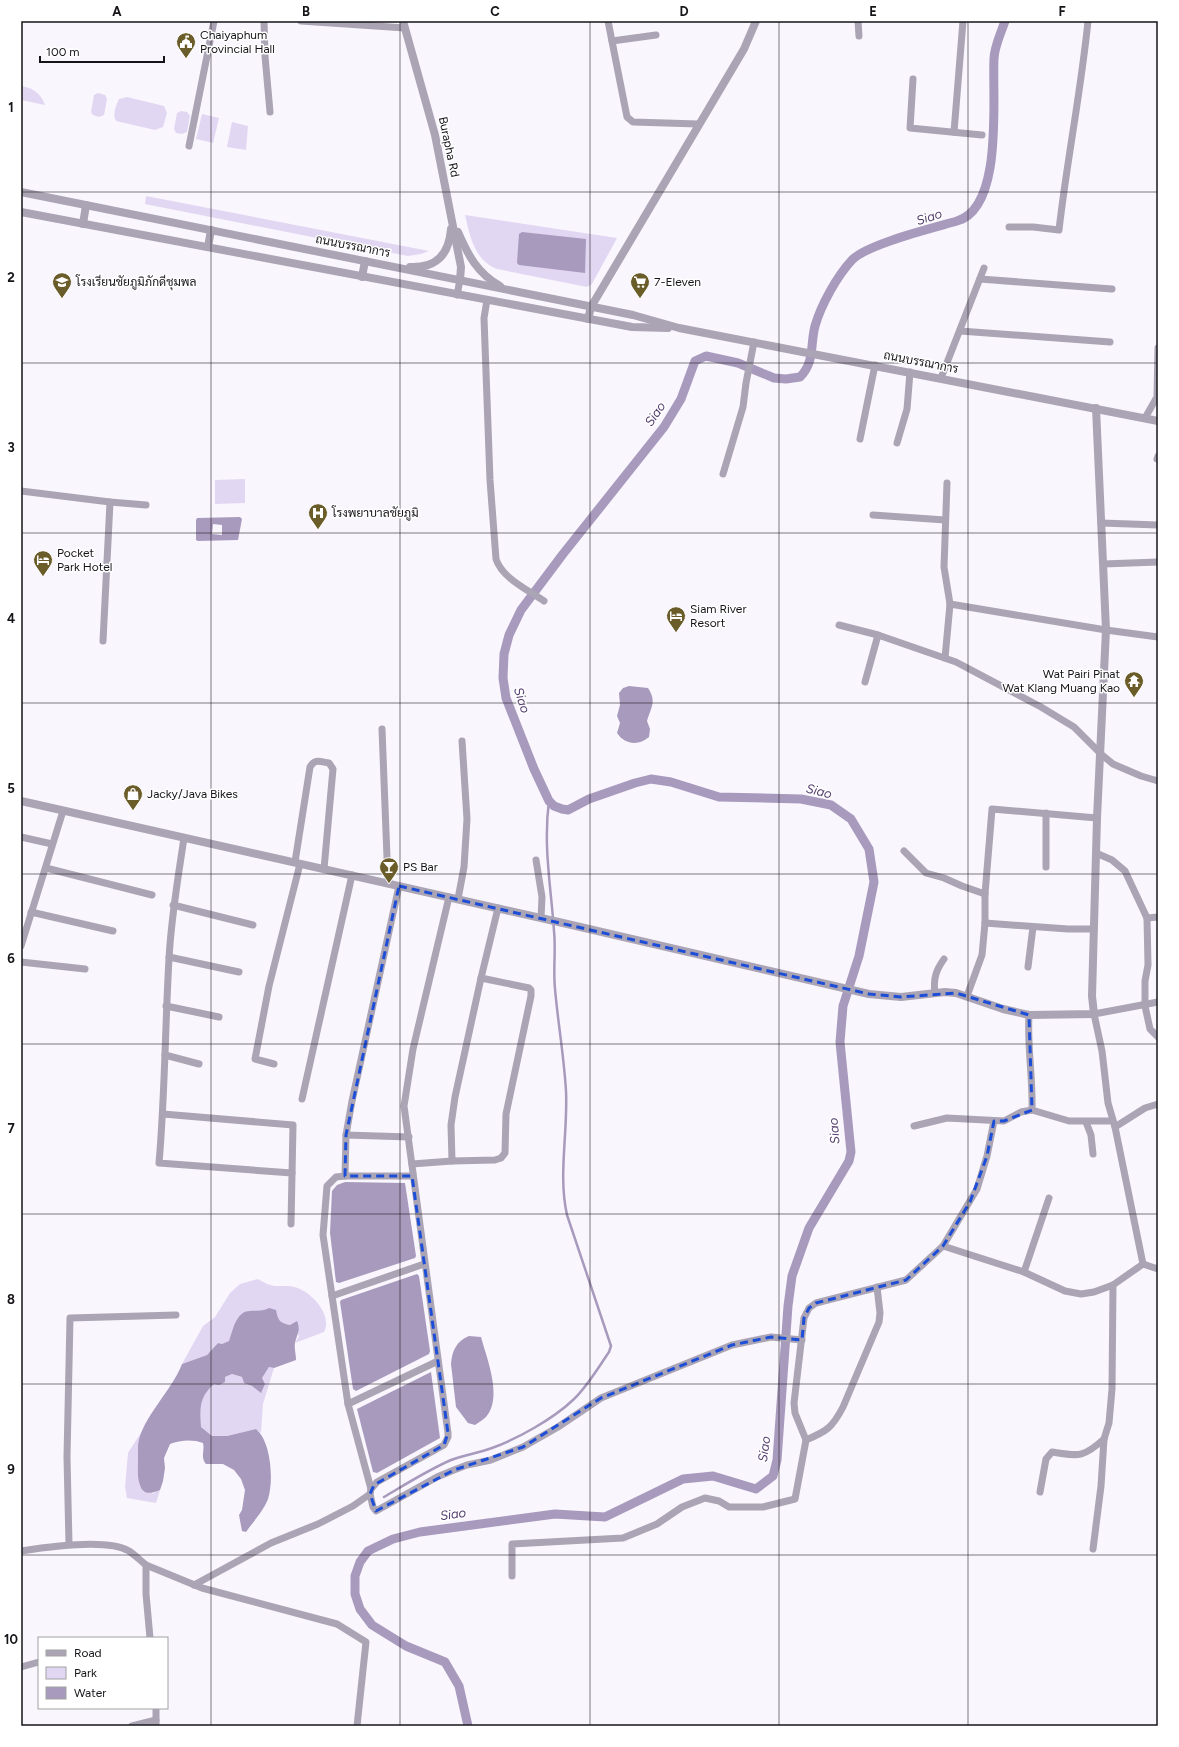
<svg xmlns="http://www.w3.org/2000/svg" width="1179" height="1747" font-family="Figtree,Sarabun,sans-serif">
<style>
.green{fill:#e2d7f2}
.water{fill:#a89abd;fill-rule:evenodd}
.lines{fill:none;stroke-linecap:round;stroke-linejoin:round}
.stream{stroke:#a89abd;stroke-width:2.5}
.canal{stroke:#a89abd;stroke-width:9}
.minor{stroke:#aba4b4;stroke-width:7}
.tertiary{stroke:#aba4b4;stroke-width:8}
.marked{fill:none;stroke:#1d4ed8;stroke-width:3;stroke-dasharray:8 5;stroke-linejoin:round}
.grid{fill:none;stroke:#161418;stroke-width:1;stroke-opacity:0.55}
.labels{text-anchor:middle;dominant-baseline:central;stroke-width:3;stroke-linejoin:round;paint-order:stroke}
.poi-label{font-size:12px;fill:#161418;stroke:#fff;text-anchor:start}
.street-label{font-size:12px;fill:#161418;stroke:#fff}
.water-label{font-size:13px;font-style:italic;fill:#543e6f;stroke:#fff}
.neatline{fill:none;stroke:#161418;stroke-width:1.5}
.grid-label{font-size:13px;text-anchor:middle;font-weight:bold;fill:#161418}
</style>
<rect width="100%" height="100%" fill="#f9f6fe"/>
<g class="green">
<path d="M 21,86 C 34,88 41,94 45,105 L 21,100 Z"/>
<polygon points="98,93 105,95 107,99 104,115 99,117 93,115 91,112 94,95"/>
<path d="M 127,97 L 164,106 L 167,113 L 163,127 L 155,130 L 116,121 C 112,115 116,105 119,99 Z"/>
<polygon points="181,111 187,112 190,116 187,132 182,134 176,133 174,129 177,113"/>
<polygon points="202,114 219,118 213,143 196,139"/>
<polygon points="232,122 248,126 246,150 227,147"/>
<polygon points="146,196 424,250 429,251 421,254 408,256 145,204"/>
<path d="M 465,215 L 617,238 L 592,284 L 587,287 L 497,269 C 474,260 470,236 465,215 Z"/>
<polygon points="245,479 245,503 215,504 215,480"/>
<path d="M 258,1279 C 263,1282 270,1286 276,1286 C 284,1286 293,1285 300,1289 C 315,1296 332,1316 324,1332 L 295,1343 L 299,1336 L 290,1325 L 282,1323 L 261,1312 L 248,1311 L 238,1317 L 229,1341 L 222,1344 L 218,1343 L 207,1355 L 182,1364 L 203,1326 L 215,1317 L 230,1293 L 240,1284 Z"/>
<path d="M 269,1367 L 274,1368 L 263,1404 L 261,1433 L 256,1429 L 227,1436 L 213,1437 L 201,1427 C 199,1396 203,1386 232,1374 L 242,1377 L 244,1383 L 252,1386 L 262,1378 Z"/>
<polygon points="144,1428 138,1444 152,1494 160,1490 156,1503 127,1498 125,1487 128,1453"/>
</g>
<g class="water">
<polygon points="522,232 586,239 585,273 519,265 517,263 519,234"/>
<path d="M 240,517 L 242,519 L 238,540 L 198,541 L 196,540 L 196,520 L 197,518 ZM 213,524 L 222,525 L 222,535 L 212,534 Z"/>
<path d="M 629,686 L 648,688 C 657,702 651,707 647,721 L 650,729 L 649,737 C 639,746 625,745 617,733 L 620,723 L 617,716 L 620,705 L 619,693 L 623,688 Z"/>
<polygon points="345,1182 405,1183 416,1256 415,1258 339,1283 336,1282 330,1233 332,1191 337,1185"/>
<polygon points="417,1274 419,1276 430,1351 429,1354 356,1391 353,1389 340,1302 341,1300"/>
<path d="M 269,1308 L 276,1310 C 278,1321 280,1323 290,1325 L 297,1321 C 301,1330 297,1334 295,1343 C 294,1348 296,1354 296,1360 L 274,1368 L 269,1367 L 262,1378 L 265,1384 L 261,1393 L 252,1386 L 244,1383 L 242,1377 L 232,1374 L 225,1377 L 225,1382 L 219,1385 L 214,1384 C 199,1397 200,1408 201,1427 L 212,1436 L 227,1436 L 256,1429 C 271,1441 274,1481 268,1499 C 264,1510 253,1522 246,1532 L 242,1531 L 239,1515 L 242,1510 L 245,1490 L 241,1479 L 234,1470 L 223,1464 L 206,1464 C 200,1457 205,1451 203,1443 C 193,1439 180,1440 170,1444 L 164,1458 L 165,1468 L 163,1481 L 160,1490 C 151,1494 143,1495 140,1485 C 137,1477 138,1469 138,1460 C 138,1455 138,1450 138,1445 C 142,1417 172,1391 182,1364 L 207,1355 L 218,1343 L 222,1344 L 229,1341 C 233,1330 236,1311 250,1311 C 258,1310 261,1312 269,1308 Z"/>
<path d="M 469,1336 L 481,1337 C 487,1359 503,1398 486,1417 C 483,1420 479,1422 475,1425 L 468,1423 L 456,1407 L 451,1364 C 452,1350 457,1341 469,1336 Z"/>
<polygon points="431,1372 440,1438 377,1473 373,1472 357,1409"/>
</g>
<g class="lines">
<path class="stream" d="M 384,1497 C 406,1484 428,1470 451,1460 C 464,1455 479,1453 492,1448 C 517,1439 553,1419 573,1400 C 587,1387 598,1368 609,1352 L 611,1346 L 567,1215 C 558,1175 568,1133 566,1091 C 564,1057 558,1023 555,989 C 553,969 556,950 554,931 C 551,887 543,845 549,801"/>
<path class="canal" d="M 468,1726 L 459,1686 L 445,1662 L 406,1646 L 372,1625 L 360,1609 L 355,1594 L 355,1576 L 360,1562 L 368,1551 L 393,1539 L 420,1532 L 555,1514 L 605,1517 L 683,1479 L 713,1476 L 756,1489 L 773,1476 L 777,1460 L 788,1306 L 792,1276 L 809,1228 L 849,1161 L 851,1152 L 840,1042 L 843,1006 L 859,956 L 874,882 L 869,849 L 851,819 L 831,805 L 801,799 L 719,797 L 671,782 L 651,779 L 635,783 L 589,799 L 568,810 L 562,809 L 554,806 L 549,801 L 534,769 L 506,698 L 503,678 L 504,654 L 509,635 L 521,610 L 563,554 L 664,427 L 681,399 L 695,361 L 706,356 L 738,363 L 774,378 L 786,379 L 800,377 C 815,362 810,345 815,326 C 821,305 837,276 852,260 C 867,244 933,228 957,221 C 1004,208 992,97 994,59 C 994,47 1001,33 1005,21"/>
<g class="minor">
<polyline points="264,21 265,56 270,112"/>
<polyline points="301,21 405,28"/>
<polyline points="608,21 627,117 633,122 698,124"/>
<polyline points="858,21 859,36"/>
<polyline points="612,41 656,35"/>
<polyline points="913,79 910,128 982,135"/>
<polyline points="954,132 963,21"/>
<polyline points="189,146 214,21"/>
<path d="M 1009,227 L 1033,227 L 1059,230 C 1067,160 1081,91 1088,21"/>
<polyline points="980,279 1112,289"/>
<polyline points="457,295 460,280"/>
<path d="M 487,300 L 484,318 L 490,480 L 496,559 C 502,578 528,590 544,601"/>
<polyline points="960,331 1110,342"/>
<polyline points="941,378 984,268"/>
<polyline points="1145,418 1157,397 1158,348"/>
<polyline points="860,439 875,365"/>
<polyline points="897,443 907,409 910,372"/>
<polyline points="1157,459 1158,456"/>
<polyline points="723,474 743,407 746,383 754,342"/>
<polyline points="21,491 110,502 146,505"/>
<polyline points="873,515 945,520"/>
<polyline points="1101,523 1158,525"/>
<polyline points="1103,564 1158,562"/>
<polyline points="950,604 1106,630 1158,637"/>
<polyline points="839,625 878,635 956,662 1041,707 1074,727 1102,755 1113,764 1141,776 1158,781"/>
<polyline points="103,641 110,502"/>
<polyline points="945,658 950,604 944,567 947,483"/>
<polyline points="865,682 878,635"/>
<polyline points="382,729 388,883"/>
<polyline points="1046,813 1046,867"/>
<polyline points="21,837 52,844"/>
<path d="M 184,838 C 178,878 171,918 169,959 C 165,1027 165,1095 159,1163 L 292,1173"/>
<polyline points="904,851 926,873 944,878 962,886 985,894"/>
<polyline points="1096,853 1112,860 1125,871 1147,918 1148,965 1145,981 1145,1006 1150,1029 1158,1037"/>
<polyline points="536,860 542,897 541,918"/>
<path d="M 295,862 L 310,767 C 315,758 321,762 329,763 L 333,769 L 324,869"/>
<polyline points="46,868 152,895"/>
<polyline points="458,899 464,867 467,819 462,741"/>
<polyline points="173,905 253,925"/>
<polyline points="31,912 113,931"/>
<polyline points="1147,918 1158,917"/>
<polyline points="985,923 1068,929 1094,929"/>
<polyline points="21,946 63,811"/>
<polyline points="169,957 239,972"/>
<polyline points="21,962 85,969"/>
<polyline points="1028,967 1033,927"/>
<path d="M 935,993 C 933,979 936,970 944,959"/>
<polyline points="967,996 982,955 985,923 985,894 992,809 1097,818"/>
<polyline points="166,1006 219,1017"/>
<path d="M 1029,1015 C 1027,1046 1033,1078 1032,1110"/>
<polyline points="165,1055 199,1064"/>
<polyline points="274,1064 255,1059 269,986 300,864"/>
<polyline points="302,1099 352,875"/>
<polyline points="163,1114 293,1125 291,1224"/>
<polyline points="1086,1122 1091,1135 1093,1154"/>
<polyline points="914,1126 947,1118 1004,1121 1021,1112 1032,1110 1069,1121 1112,1121"/>
<polyline points="1115,1127 1145,1108 1158,1104"/>
<polyline points="346,1135 409,1137"/>
<polyline points="452,1161 451,1125 455,1097 481,978 498,908"/>
<polyline points="412,1164 452,1161 495,1160 501,1158 505,1153 506,1114 531,996 531,990 529,988 481,978"/>
<polyline points="345,1176 346,1135 352,1101 399,886"/>
<polyline points="943,1246 977,1189 987,1156 994,1121"/>
<polyline points="1143,1264 1115,1127 1108,1103 1102,1051 1094,1014 1158,1002"/>
<polyline points="1024,1272 1049,1198"/>
<polyline points="332,1296 424,1264"/>
<polyline points="348,1404 438,1361"/>
<path d="M 806,1440 C 827,1431 832,1428 843,1407 L 879,1322 L 880,1313 L 877,1287"/>
<polyline points="371,1489 348,1404 323,1235 327,1186 336,1177 345,1176 412,1176"/>
<path d="M 1040,1492 L 1046,1459 L 1052,1452 C 1079,1456 1083,1458 1104,1439"/>
<polyline points="370,1494 373,1507 376,1511 437,1477 454,1470 467,1465 491,1460 523,1447 558,1427 601,1398 732,1345 771,1337 802,1340"/>
<polyline points="69,1544 67,1457 70,1318 176,1315"/>
<polyline points="1093,1549 1101,1486 1104,1439 1109,1423 1112,1389 1113,1285"/>
<path d="M 21,1551 C 46,1547 107,1538 129,1551 C 135,1555 141,1561 146,1565 L 146,1594 L 150,1638"/>
<polyline points="146,1565 202,1588 337,1624 366,1642 357,1726"/>
<polyline points="512,1576 512,1544 623,1538 657,1524 682,1507 705,1498 719,1501 729,1507 763,1507 795,1499 806,1440 795,1413 794,1403 804,1318 809,1308 816,1303 906,1280 943,1246 1024,1272 1065,1291 1081,1294 1094,1292 1113,1285 1143,1264 1158,1269"/>
<polyline points="194,1585 271,1543 318,1524 353,1506 370,1494 371,1489 377,1482 444,1445 448,1437 448,1433 404,1106 413,1049 449,897"/>
<polyline points="21,1667 39,1662"/>
<polyline points="156,1708 156,1726"/>
<polyline points="132,1726 156,1720"/>
</g>
<g class="tertiary">
<polyline points="403,21 435,135 461,267 460,280"/>
<polyline points="21,192 633,315 679,328 1158,421"/>
<polyline points="21,212 632,327 668,328"/>
<polyline points="83,224 86,205"/>
<path d="M 458,232 C 468,255 477,273 500,286"/>
<polyline points="208,247 211,230"/>
<path d="M 410,267 C 436,268 449,255 451,229"/>
<polyline points="362,277 365,261"/>
<polyline points="588,319 591,307 744,49 756,21"/>
<polyline points="21,801 563,923 869,994 901,997 945,992 956,993 1003,1009 1029,1015 1094,1014 1092,996 1097,818 1106,630 1096,408"/>
</g>
</g>
<path class="marked" d="M 399,886 L 869,994 L 901,997 L 956,993 L 1029,1015 L 1032,1110 L 1004,1121 L 994,1121 L 987,1156 L 970,1202 L 943,1246 L 906,1280 L 816,1303 L 809,1308 L 804,1318 L 802,1340 L 771,1337 L 732,1345 L 601,1398 L 523,1447 L 454,1470 L 376,1511 L 370,1494 L 374,1485 L 444,1445 L 448,1433 L 412,1176 L 345,1176 L 346,1135 Z"/>
<path class="grid" d="M 211,21 L 211,1726M 400,21 L 400,1726M 590,21 L 590,1726M 779,21 L 779,1726M 968,21 L 968,1726M 21,192 L 1158,192M 21,363 L 1158,363M 21,533 L 1158,533M 21,703 L 1158,703M 21,874 L 1158,874M 21,1044 L 1158,1044M 21,1214 L 1158,1214M 21,1384 L 1158,1384M 21,1555 L 1158,1555"/>
<defs>
<symbol id="civic-pin" viewBox="-11 -11 22 30"><path d="M0 17L-7.5 6A9.5 9.5 0 1 1 7.5 6Z" fill="#6b5d2a" stroke="#fff"/><path d="M-.6-6.5H3V-4.5H.6V-3L4-1V1h2V6H-6V1h2V-1L-.6-3ZM-1.2 2.5V6h2.4V2.5Z" fill="#fff"/></symbol>
<symbol id="school-pin" viewBox="-11 -11 22 30"><path d="M0 17L-7.5 6A9.5 9.5 0 1 1 7.5 6Z" fill="#6b5d2a" stroke="#fff"/><path d="M0-5L7-2L0 1L-7-2ZM-4 1L0 2.5L4 1V4Q0 6-4 4Z" fill="#fff"/></symbol>
<symbol id="supermarket-pin" viewBox="-11 -11 22 30"><path d="M0 17L-7.5 6A9.5 9.5 0 1 1 7.5 6Z" fill="#6b5d2a" stroke="#fff"/><path d="M-6-5.5h2.5l.6 2H6L4.5 2H-2.5L-4.4-4H-6ZM-1.5 3.2a1.3 1.3 0 1 0 .1 0ZM3 3.2a1.3 1.3 0 1 0 .1 0Z" fill="#fff"/></symbol>
<symbol id="hospital-pin" viewBox="-11 -11 22 30"><path d="M0 17L-7.5 6A9.5 9.5 0 1 1 7.5 6Z" fill="#6b5d2a" stroke="#fff"/><path d="M-5-5h3v3.5h4V-5h3V5h-3V1.5h-4V5h-3Z" fill="#fff"/></symbol>
<symbol id="hotel-pin" viewBox="-11 -11 22 30"><path d="M0 17L-7.5 6A9.5 9.5 0 1 1 7.5 6Z" fill="#6b5d2a" stroke="#fff"/><path d="M-6-4.5h1.5V1H6V5H4.5V3h-9V5H-6ZM-4 0a1.8 1.8 0 1 1 3.6 0ZM.5 0V-2.5h3Q6-2.5 6 0Z" fill="#fff"/></symbol>
<symbol id="temple-pin" viewBox="-11 -11 22 30"><path d="M0 17L-7.5 6A9.5 9.5 0 1 1 7.5 6Z" fill="#6b5d2a" stroke="#fff"/><path d="M0-6L5-2H3V0L6.5 2.5H4V6H1.5V3h-3V6H-4V2.5H-6.5L-3 0V-2H-5Z" fill="#fff"/></symbol>
<symbol id="shop-pin" viewBox="-11 -11 22 30"><path d="M0 17L-7.5 6A9.5 9.5 0 1 1 7.5 6Z" fill="#6b5d2a" stroke="#fff"/><path d="M-5-2.5h2.3a2.7 3.5 0 0 1 5.4 0H5L5.5 6h-11ZM-1.5-2.5h3a1.5 2.3 0 0 0-3 0Z" fill="#fff"/></symbol>
<symbol id="bar-pin" viewBox="-11 -11 22 30"><path d="M0 17L-7.5 6A9.5 9.5 0 1 1 7.5 6Z" fill="#6b5d2a" stroke="#fff"/><path d="M-6-5H6L.8 .8V4.5H3.5V6h-7V4.5H-.8V.8Z" fill="#fff"/></symbol>
</defs>
<g fill-rule="evenodd">
<use href="#civic-pin" x="175" y="31" width="22" height="30"/>
<use href="#school-pin" x="51" y="271" width="22" height="30"/>
<use href="#supermarket-pin" x="629" y="271" width="22" height="30"/>
<use href="#hospital-pin" x="307" y="502" width="22" height="30"/>
<use href="#hotel-pin" x="32" y="549" width="22" height="30"/>
<use href="#hotel-pin" x="665" y="605" width="22" height="30"/>
<use href="#temple-pin" x="1123" y="670" width="22" height="30"/>
<use href="#shop-pin" x="122" y="783" width="22" height="30"/>
<use href="#bar-pin" x="378" y="856" width="22" height="30"/>
</g>
<g class="labels">
<g class="poi-label">
<text x="200" y="35">Chaiyaphum<tspan x="200" dy="14">Provincial Hall</tspan></text>
<text x="76" y="282">โรงเรียนชัยภูมิภักดีชุมพล</text>
<text x="654" y="282">7-Eleven</text>
<text x="332" y="513">โรงพยาบาลชัยภูมิ</text>
<text x="57" y="553">Pocket<tspan x="57" dy="14">Park Hotel</tspan></text>
<text x="690" y="609">Siam River<tspan x="690" dy="14">Resort</tspan></text>
<text x="1120" y="674" text-anchor="end">Wat Pairi Pinat<tspan x="1120" dy="14">Wat Klang Muang Kao</tspan></text>
<text x="147" y="794">Jacky/Java Bikes</text>
<text x="403" y="867">PS Bar</text>
</g>
<g class="street-label">
<text transform="translate(449 147) rotate(78)">Burapha Rd</text>
<text transform="translate(353 246) rotate(11)">ถนนบรรณาการ</text>
<text transform="translate(921 362) rotate(11)">ถนนบรรณาการ</text>
</g>
<g class="water-label">
<text transform="translate(929 217) rotate(-18)">Siao</text>
<text transform="translate(655 414) rotate(-56)">Siao</text>
<text transform="translate(522 700) rotate(72)">Siao</text>
<text transform="translate(819 791) rotate(14)">Siao</text>
<text transform="translate(834 1131) rotate(-95)">Siao</text>
<text transform="translate(764 1449) rotate(-82)">Siao</text>
<text transform="translate(453 1514) rotate(-8)">Siao</text>
</g>
</g>
<rect width="1179" height="1747" fill="none" stroke="#ffffff" stroke-width="44"/>
<rect x="38" y="1637" width="130" height="72" fill="#ffffff" stroke="#a2a1a3"/>
<rect x="46" y="1650" width="20" height="6" fill="#aba4b4" stroke="#a2a1a3"/>
<text x="74" y="1657" font-size="12" fill="#161418">Road</text>
<rect x="46" y="1667" width="20" height="12" fill="#e2d7f2" stroke="#a2a1a3"/>
<text x="74" y="1677" font-size="12" fill="#161418">Park</text>
<rect x="46" y="1687" width="20" height="12" fill="#a89abd" stroke="#a2a1a3"/>
<text x="74" y="1697" font-size="12" fill="#161418">Water</text>
<path d="M40 56v6h124v-6" fill="none" stroke="#161418" stroke-width="2"/>
<text x="46" y="56" font-size="12" fill="#161418" stroke="#ffffff" stroke-width="3" paint-order="stroke">100 m</text>
<rect x="22" y="22" width="1135" height="1703" class="neatline"/>
<g class="grid-label">
<text x="117" y="16">A</text>
<text x="306" y="16">B</text>
<text x="495" y="16">C</text>
<text x="684" y="16">D</text>
<text x="873" y="16">E</text>
<text x="1062" y="16">F</text>
<text x="11" y="112">1</text>
<text x="11" y="282">2</text>
<text x="11" y="452">3</text>
<text x="11" y="623">4</text>
<text x="11" y="793">5</text>
<text x="11" y="963">6</text>
<text x="11" y="1133">7</text>
<text x="11" y="1304">8</text>
<text x="11" y="1474">9</text>
<text x="11" y="1644">10</text>
</g>
</svg>
